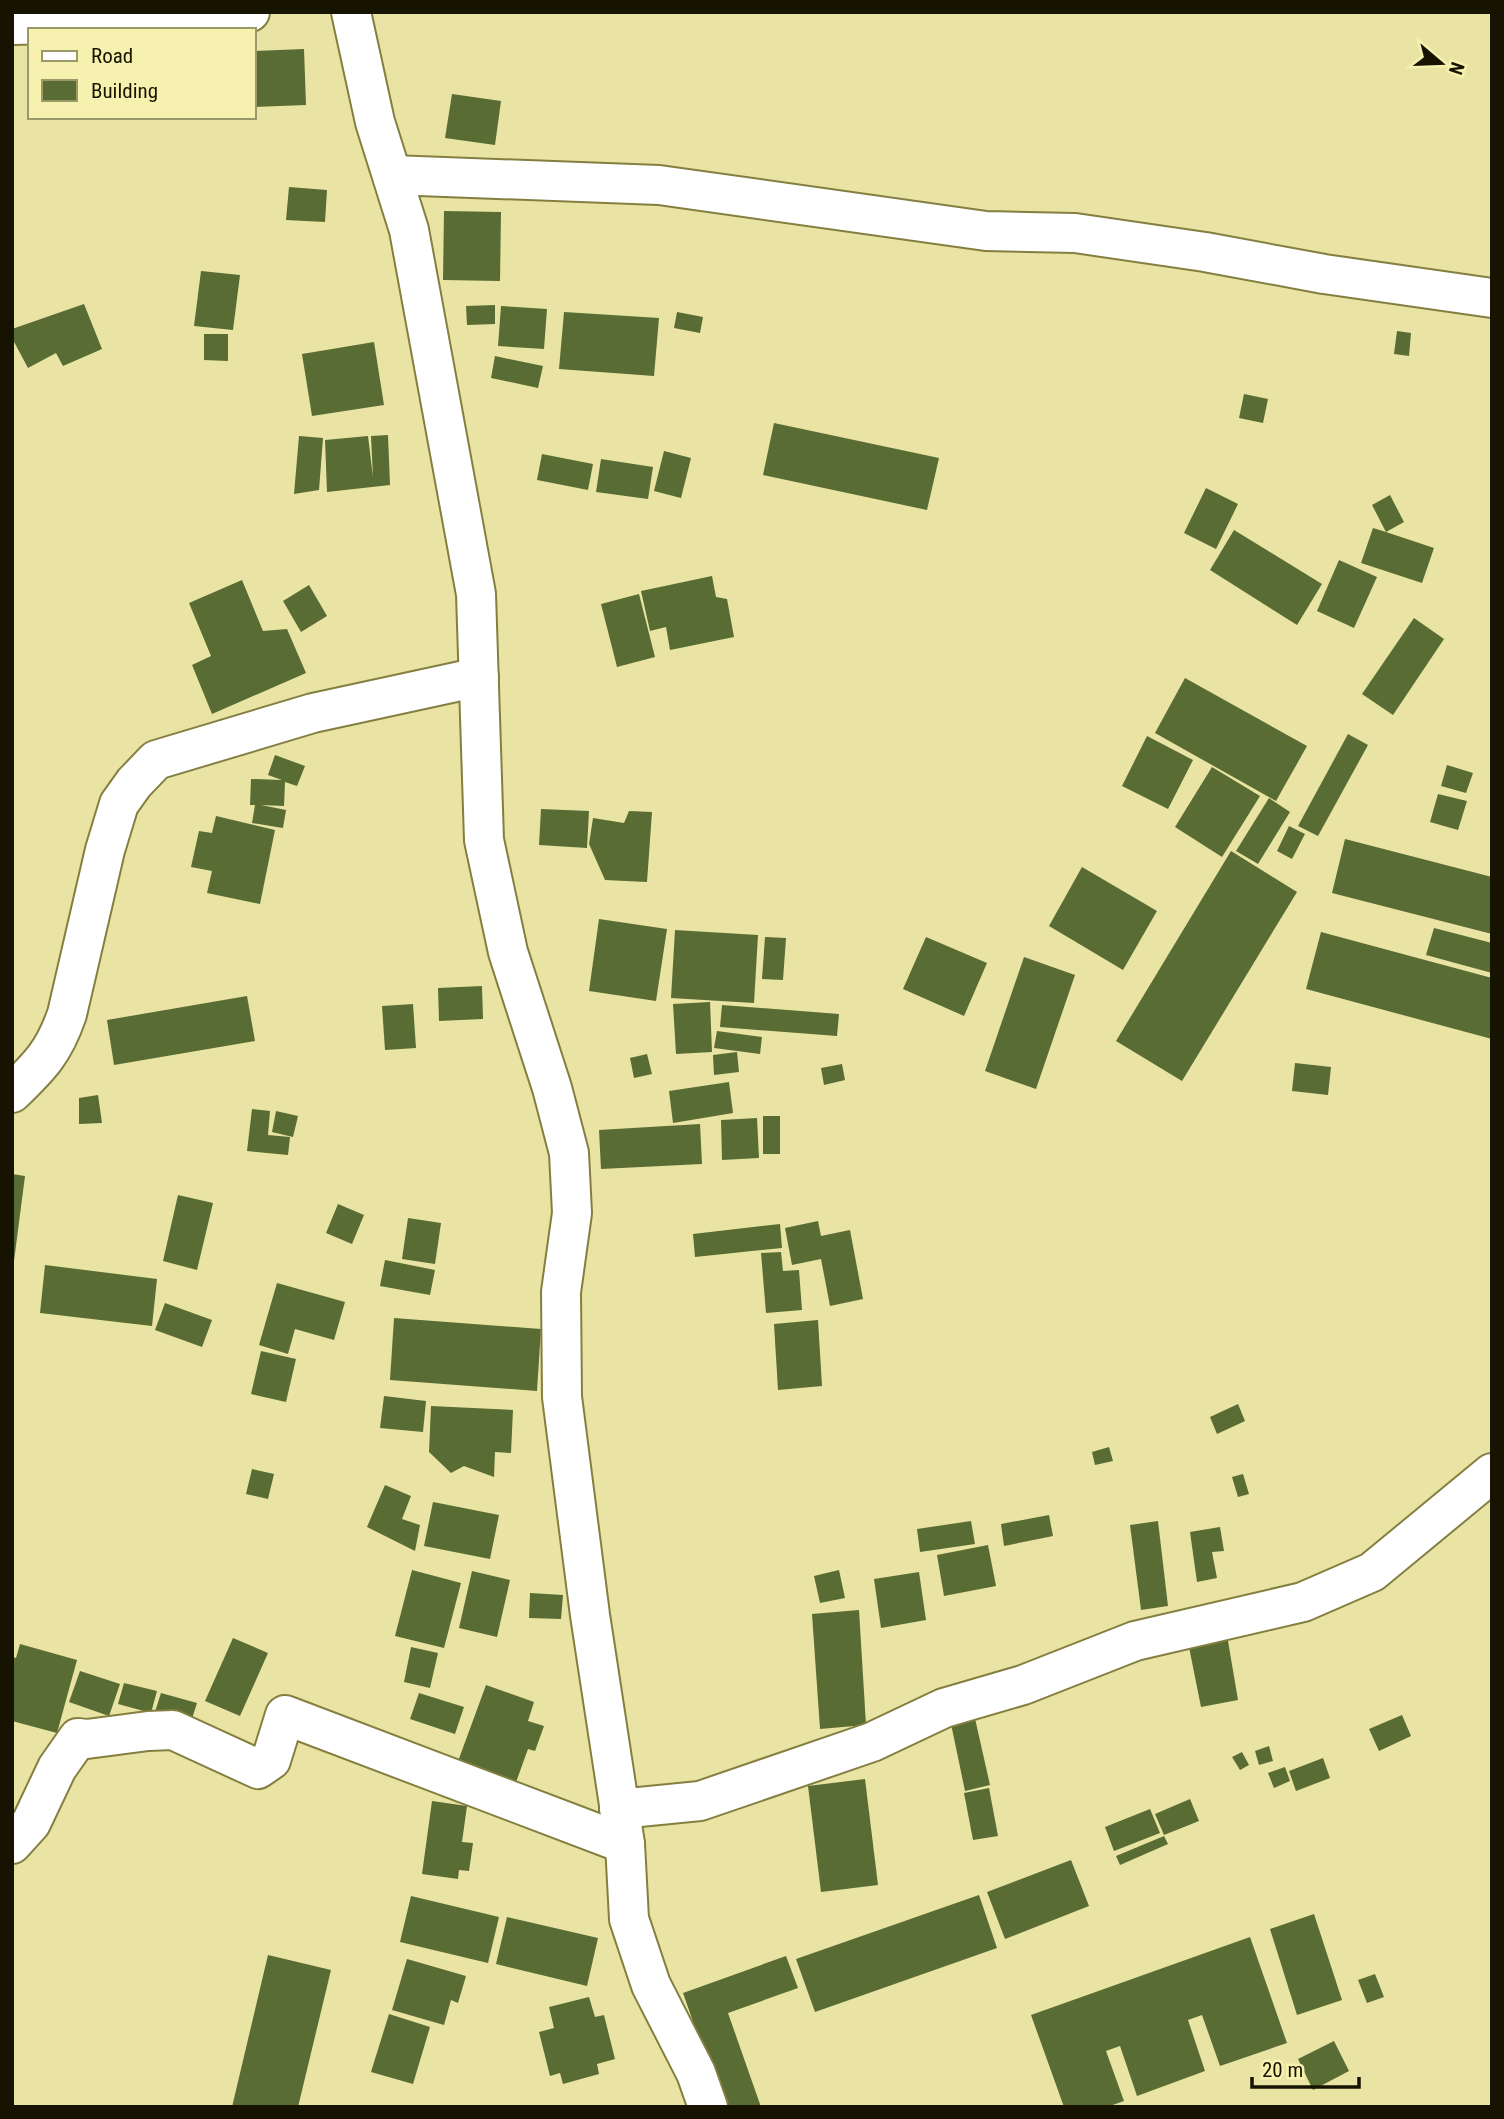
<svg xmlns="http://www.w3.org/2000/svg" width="1504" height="2119" font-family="'Roboto Condensed',sans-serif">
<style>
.building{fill:#596c33}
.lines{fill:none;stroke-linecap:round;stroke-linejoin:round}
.minor-casing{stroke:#847f41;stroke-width:42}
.minor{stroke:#fff;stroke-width:38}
</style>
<rect width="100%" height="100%" fill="#e9e4a3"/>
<g class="building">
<polygon points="304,49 306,105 254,107 254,51"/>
<polygon points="452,94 501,101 495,145 445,138"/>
<polygon points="289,187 327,190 325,222 286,220"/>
<polygon points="444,211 501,212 500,281 443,280"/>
<polygon points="201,271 240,275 233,330 194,326"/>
<polygon points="84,304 102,349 63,366 56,353 28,368 12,338 12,329"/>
<polygon points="495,305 495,324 467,325 466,306"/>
<polygon points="501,306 547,309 544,349 498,346"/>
<polygon points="564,312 659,318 654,376 559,369"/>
<polygon points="677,312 703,317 700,333 674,328"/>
<polygon points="1397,331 1411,333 1409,356 1394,354"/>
<polygon points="204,334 228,334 228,361 204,360"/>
<polygon points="374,342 384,405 312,416 302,354"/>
<polygon points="495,356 543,366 538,388 491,378"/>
<polygon points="1244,394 1268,399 1263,423 1239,418"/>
<polygon points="774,423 939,458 927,510 763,475"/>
<polygon points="388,435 390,485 327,492 325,440 368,436 373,477 371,436"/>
<polygon points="299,436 323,438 319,490 294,494"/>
<polygon points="664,451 691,458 681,498 654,491"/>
<polygon points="542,454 593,464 588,490 537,480"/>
<polygon points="601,459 653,467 648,499 596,492"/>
<polygon points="1206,488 1238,504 1216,549 1184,533"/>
<polygon points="1390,495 1404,522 1386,532 1434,548 1422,583 1361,563 1373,528 1386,532 1372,505"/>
<polygon points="1234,530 1322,584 1297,625 1210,570"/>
<polygon points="1339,560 1377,577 1354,628 1317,611"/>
<polygon points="712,576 716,597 727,599 734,637 670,650 666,627 650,631 641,591"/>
<polygon points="242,580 263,631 287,629 306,673 212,714 192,665 211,656 189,603"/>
<polygon points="309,585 327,616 301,632 283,601"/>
<polygon points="639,594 655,657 617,667 601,604"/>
<polygon points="1414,618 1444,639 1393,715 1362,694"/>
<polygon points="1185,678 1307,746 1276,801 1155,733"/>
<polygon points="1348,734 1368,745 1318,836 1298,826"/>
<polygon points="1147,736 1193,760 1168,809 1122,786"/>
<polygon points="275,755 305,766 297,786 285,782 284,806 261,805 286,810 283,828 252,823 255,805 250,805 251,779 282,780 268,775"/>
<polygon points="1447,765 1473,773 1466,793 1441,786"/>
<polygon points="1212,767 1260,796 1222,857 1175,827"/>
<polygon points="1438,794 1467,801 1458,830 1430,822"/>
<polygon points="1269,798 1290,812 1258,864 1236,851"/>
<polygon points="541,809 589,811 587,848 539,845"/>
<polygon points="629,811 652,812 647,882 605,880 589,844 593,818 624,823"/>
<polygon points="216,816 275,830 260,904 207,893 212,871 191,867 199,831 212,833"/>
<polygon points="1289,826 1305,834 1292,859 1277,851"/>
<polygon points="1345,839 1492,877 1492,934 1332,893"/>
<polygon points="1231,851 1297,892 1182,1081 1116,1041"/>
<polygon points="1082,867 1157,911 1123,970 1049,926"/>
<polygon points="599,919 667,929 656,1001 589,991"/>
<polygon points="1434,928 1492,943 1492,973 1426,955"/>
<polygon points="675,930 758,935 754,1003 671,998"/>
<polygon points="1321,932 1492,978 1492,1039 1306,989"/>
<polygon points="765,937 786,938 783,980 762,979"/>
<polygon points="926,937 987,963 964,1016 903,989"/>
<polygon points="1024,957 1075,975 1036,1089 985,1071"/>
<polygon points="482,986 483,1019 439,1021 438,988"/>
<polygon points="247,996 255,1041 114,1065 107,1020"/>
<polygon points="710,1002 712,1052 676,1054 673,1004"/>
<polygon points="413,1004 416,1048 385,1050 382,1006"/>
<polygon points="722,1005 839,1014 837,1036 720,1027"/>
<polygon points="717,1031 762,1037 760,1054 714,1048"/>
<polygon points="737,1052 739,1072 714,1075 713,1055"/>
<polygon points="647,1054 652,1074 634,1078 630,1058"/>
<polygon points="1295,1063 1331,1067 1328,1095 1292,1091"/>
<polygon points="842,1064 845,1080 824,1085 821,1068"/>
<polygon points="729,1082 733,1113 673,1123 669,1091"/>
<polygon points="98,1095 102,1123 79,1124 79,1098"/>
<polygon points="252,1109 270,1111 268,1135 290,1137 288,1155 247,1151"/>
<polygon points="276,1111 298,1116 293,1137 272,1132"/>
<rect x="763" y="1116" width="17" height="38"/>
<polygon points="757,1118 759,1158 722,1160 721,1120"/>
<polygon points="700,1124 702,1164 601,1169 599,1130"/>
<polygon points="12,1174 25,1176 14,1261 12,1261"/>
<polygon points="178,1195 213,1203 197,1270 163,1261"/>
<polygon points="338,1204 364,1215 352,1244 326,1233"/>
<polygon points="408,1218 441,1223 435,1264 402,1259"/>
<polygon points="818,1221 821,1236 850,1230 863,1299 830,1306 821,1259 792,1265 785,1228"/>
<polygon points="780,1224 782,1248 695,1257 693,1234"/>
<polygon points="781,1252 783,1271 799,1270 802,1310 766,1313 761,1253"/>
<polygon points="385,1260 435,1270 430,1295 380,1286"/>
<polygon points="45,1265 157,1279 152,1326 40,1313"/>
<polygon points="277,1283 345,1302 334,1340 295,1329 288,1354 259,1345"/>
<polygon points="165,1303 212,1320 202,1347 155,1330"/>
<polygon points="394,1318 541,1329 537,1391 390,1380"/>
<polygon points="818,1320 822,1386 778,1390 774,1324"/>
<polygon points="261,1351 296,1359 286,1402 251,1394"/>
<polygon points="384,1396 426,1401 423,1432 380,1428"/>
<polygon points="1238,1404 1245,1421 1217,1434 1210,1417"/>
<polygon points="431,1406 513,1410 511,1453 495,1452 494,1477 464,1466 451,1473 429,1452"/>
<polygon points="1109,1447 1113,1461 1095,1465 1092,1452"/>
<polygon points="252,1469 274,1474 268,1499 246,1494"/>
<polygon points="1243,1474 1249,1494 1238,1497 1232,1477"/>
<polygon points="385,1485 411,1496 402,1519 420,1525 415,1551 367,1527"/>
<polygon points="433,1502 499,1515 490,1559 424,1546"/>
<polygon points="1049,1515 1053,1536 1004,1546 1001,1524"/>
<polygon points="971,1521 975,1544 920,1552 917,1529"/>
<polygon points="1158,1521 1168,1606 1141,1610 1130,1525"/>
<polygon points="1220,1527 1224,1551 1212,1552 1217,1578 1197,1582 1190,1532"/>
<polygon points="988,1545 996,1586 944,1596 937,1555"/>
<polygon points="412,1570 461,1583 444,1648 395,1636"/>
<polygon points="839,1570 845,1598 820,1603 814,1576"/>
<polygon points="472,1571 510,1580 497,1637 459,1628"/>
<polygon points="919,1572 926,1620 881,1628 874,1579"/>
<polygon points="530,1593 563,1595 561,1619 529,1618"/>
<polygon points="859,1610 866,1725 820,1729 812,1614"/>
<polygon points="1227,1635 1238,1700 1201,1707 1188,1642"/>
<polygon points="233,1638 268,1653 240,1716 205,1701"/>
<polygon points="20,1644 77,1660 57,1733 12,1721 12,1657 16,1658"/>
<polygon points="411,1647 438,1653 430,1688 404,1682"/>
<polygon points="80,1671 120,1684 109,1716 69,1702"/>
<polygon points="124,1683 157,1691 151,1713 118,1704"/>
<polygon points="486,1685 534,1702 528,1721 544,1726 535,1751 528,1749 515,1785 457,1764"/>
<polygon points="161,1693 197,1703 189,1728 153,1718"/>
<polygon points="419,1693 464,1707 455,1734 410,1719"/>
<polygon points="974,1714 990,1785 965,1791 950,1719"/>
<polygon points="1402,1715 1411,1736 1379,1751 1369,1729"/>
<polygon points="1269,1746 1273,1761 1259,1765 1255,1751"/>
<polygon points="1242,1752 1249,1765 1240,1770 1232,1757"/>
<polygon points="1323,1758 1330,1778 1296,1791 1289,1771"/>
<polygon points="1285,1767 1290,1781 1274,1788 1268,1773"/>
<polygon points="865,1779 878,1885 821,1892 808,1786"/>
<polygon points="989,1788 998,1836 973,1840 964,1793"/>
<polygon points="1190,1799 1199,1821 1164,1835 1155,1814"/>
<polygon points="432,1801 467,1806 462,1842 473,1843 469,1871 459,1870 458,1879 422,1874"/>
<polygon points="1150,1809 1160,1833 1114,1851 1105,1827"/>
<polygon points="1164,1836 1168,1844 1120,1865 1116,1856"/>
<polygon points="1071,1860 1089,1906 1005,1939 987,1892"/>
<polygon points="979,1895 997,1948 815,2012 796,1959"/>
<polygon points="411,1896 499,1917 488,1963 400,1942"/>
<polygon points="1314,1914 1342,2000 1297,2015 1270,1929"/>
<polygon points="507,1917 598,1938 587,1986 496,1964"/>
<polygon points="1250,1937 1287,2043 1220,2066 1202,2015 1188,2020 1205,2071 1137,2096 1120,2046 1106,2051 1124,2101 1107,2107 1064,2107 1031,2015"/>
<polygon points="268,1955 331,1970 298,2107 232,2107"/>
<polygon points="786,1956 798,1988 728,2013 761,2107 723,2107 683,1993"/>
<polygon points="407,1959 466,1976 458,2003 451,2000 444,2025 392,2010"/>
<polygon points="1375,1974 1384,1997 1367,2003 1358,1980"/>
<polygon points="589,1997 595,2017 604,2015 615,2059 597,2064 599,2074 563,2084 560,2073 550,2076 539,2032 554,2028 549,2007"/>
<polygon points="389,2014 430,2027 413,2084 371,2072"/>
<polygon points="1334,2041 1349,2071 1313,2090 1298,2059"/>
</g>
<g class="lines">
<defs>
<g id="minor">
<polyline points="351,12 375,122 409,230 476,594 484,840 508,952 552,1088 569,1153 572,1213 561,1292 562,1397 590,1615 625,1844 629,1919 651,1985 696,2073 708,2107"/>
<polyline points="12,25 107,23 250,12"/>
<polyline points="392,175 659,185 986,231 1075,233 1205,252 1324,274 1492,298"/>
<path d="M 12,1093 C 40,1066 54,1052 67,1014 L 105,850 L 119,804 L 134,783 L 156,760 L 313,713 L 479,677"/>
<polyline points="619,1809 700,1801 872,1742 944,1708 1023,1685 1135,1641 1303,1602 1372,1572 1492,1473"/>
<polyline points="12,1844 31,1823 57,1768 78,1738 87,1739 148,1731 173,1730 258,1769 271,1760 285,1715 625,1844"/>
</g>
</defs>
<use href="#minor" class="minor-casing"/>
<use href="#minor" class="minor"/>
</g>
<rect width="1504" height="2119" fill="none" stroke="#161400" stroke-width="28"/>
<rect x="28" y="28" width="228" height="91" fill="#f6f1af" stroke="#9c9969" stroke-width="2"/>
<rect x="42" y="51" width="35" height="10" fill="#ffffff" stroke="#9c9969" stroke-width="2"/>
<text x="91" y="63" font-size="21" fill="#161400">Road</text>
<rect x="42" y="80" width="35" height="21" fill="#596c33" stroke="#9c9969" stroke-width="2"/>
<text x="91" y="98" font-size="21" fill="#161400">Building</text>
<g transform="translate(1441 63) rotate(109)" stroke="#f6f1af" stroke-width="5" paint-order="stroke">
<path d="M0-5L12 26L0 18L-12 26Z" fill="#161400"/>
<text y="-10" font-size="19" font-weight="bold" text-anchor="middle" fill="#161400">N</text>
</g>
<path d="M1252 2077v10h107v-10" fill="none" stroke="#161400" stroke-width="3.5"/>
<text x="1262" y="2077" font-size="21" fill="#161400" stroke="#f6f1af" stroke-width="5" paint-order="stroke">20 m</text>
</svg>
